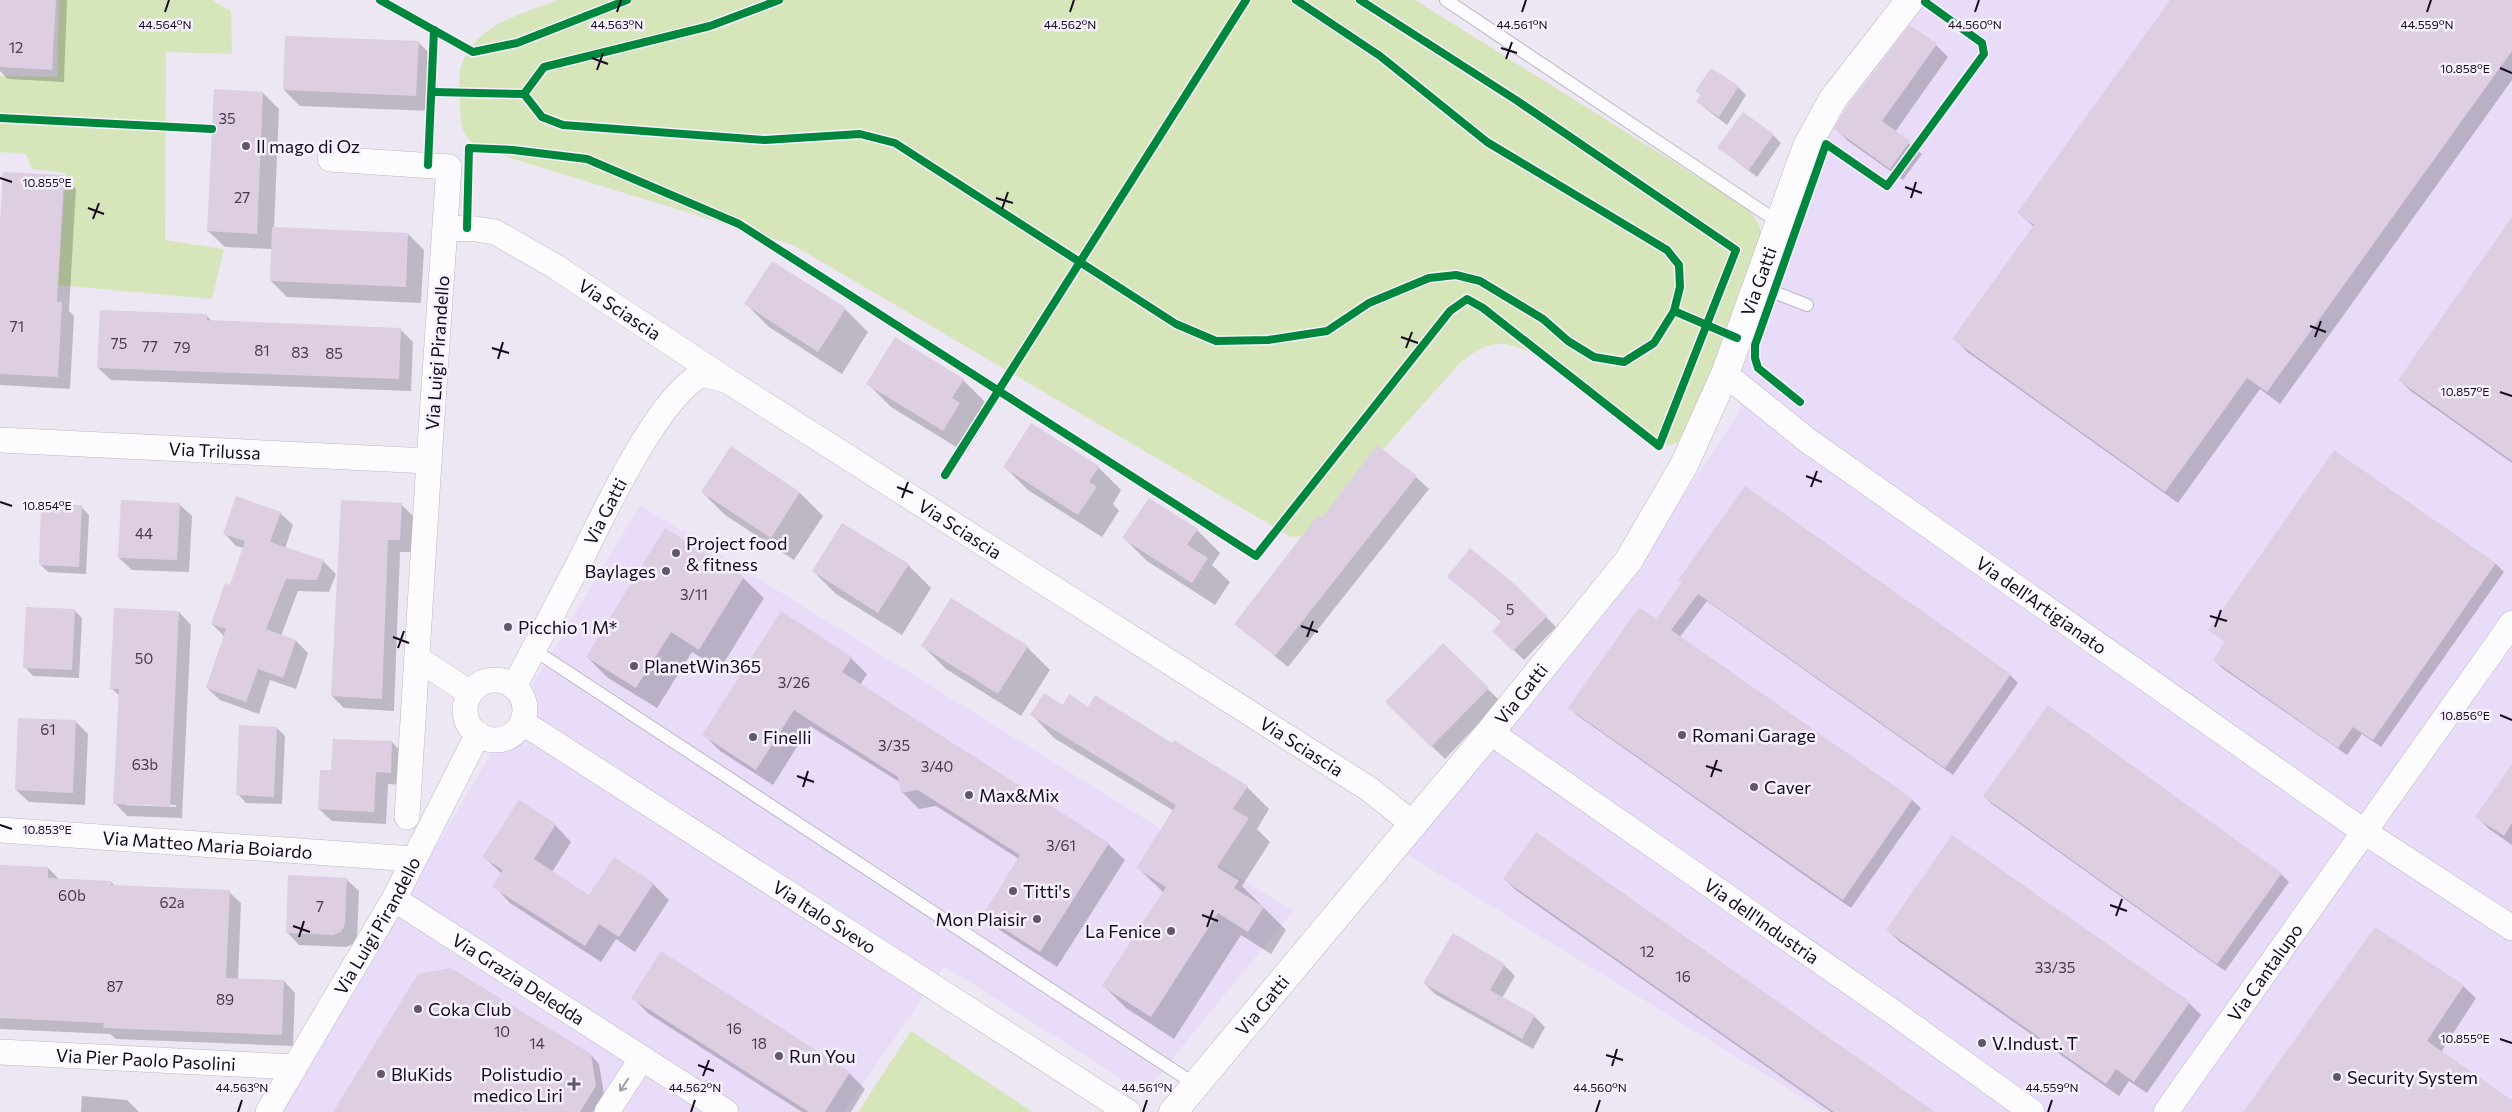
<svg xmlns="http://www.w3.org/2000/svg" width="2512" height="1112" font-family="Commissioner,sans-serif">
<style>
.built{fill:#e9dcf8}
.green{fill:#d6e6ba}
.shadow{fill:#0003;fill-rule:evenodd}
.building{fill:#decee2}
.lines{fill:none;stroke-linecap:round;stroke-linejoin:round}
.service-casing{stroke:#beb6c6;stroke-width:14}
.minor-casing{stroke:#beb6c6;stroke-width:26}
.tertiary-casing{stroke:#beb6c6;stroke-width:29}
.service{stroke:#fcfbfd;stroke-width:12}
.minor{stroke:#fcfbfd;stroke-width:25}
.tertiary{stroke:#fcfbfd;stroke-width:28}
.cycleway-casing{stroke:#f7f1fe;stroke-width:11}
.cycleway{stroke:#00873e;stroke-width:8}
.oneway{stroke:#a09ba5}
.ticks{fill:none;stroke:#150a20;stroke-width:2}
.poi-dot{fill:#61576a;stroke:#f7f1fe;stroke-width:2}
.labels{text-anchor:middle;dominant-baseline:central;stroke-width:5;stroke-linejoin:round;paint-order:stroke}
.number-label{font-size:15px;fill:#473b50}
.poi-label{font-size:18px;fill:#150a20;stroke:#f7f1fe;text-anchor:start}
.street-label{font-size:18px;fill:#150a20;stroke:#f7f1fe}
.ticks-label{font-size:12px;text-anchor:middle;fill:#150a20;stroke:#f7f1fe;stroke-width:5;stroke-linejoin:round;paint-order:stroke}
</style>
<rect width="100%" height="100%" fill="#ede7f4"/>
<g class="built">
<polygon points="1909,0 2512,0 2512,1112 1826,1112 1400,850 1636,567 1740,411 1739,356 1833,99"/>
<polygon points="640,505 1293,911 1144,1093 944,966 844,1112 277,1112"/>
</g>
<g class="green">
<polygon points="59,0 212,0 231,11 232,54 166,52 165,240 224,249 212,299 58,285 66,173 32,169 26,154 0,152 0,76 57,77"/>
<path d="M 558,0 L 1415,0 L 1741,204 C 1756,216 1762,225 1763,245 L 1686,440 L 1666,446 L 1658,443 C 1625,419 1534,338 1496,344 C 1481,346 1470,355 1459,364 L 1311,530 L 1305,536 L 1291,537 L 793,245 L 478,148 C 459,133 461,123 460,101 C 460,92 458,80 460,70 C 472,25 519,15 558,0 Z"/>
<polygon points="911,1031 1033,1112 858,1112"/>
</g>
<g class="shadow">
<polygon points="0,0 67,0 64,82 8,79 0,71"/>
<polygon points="2171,0 2512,0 2512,80 2280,404 2260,389 2178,503 1966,351 1954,338 2034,227 2019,213"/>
<polygon points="418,42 435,59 432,111 300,106 284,90"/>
<polygon points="1936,45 1948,57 1895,132 1922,154 1903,180 1848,141 1836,129"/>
<polygon points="1738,87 1746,95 1727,125 1697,102 1702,96 1697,91"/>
<polygon points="263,93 279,109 274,228 408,234 424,250 421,303 287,297 271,281 272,249 225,247 208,231"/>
<polygon points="1773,135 1781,143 1757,177 1719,148"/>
<polygon points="63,176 76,189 69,311 74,316 70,389 0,385 0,245"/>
<polygon points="2512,219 2512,463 2412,392 2399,380"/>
<polygon points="746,304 845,309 868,332 842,374 769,327"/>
<polygon points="207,316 212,321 401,330 413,342 411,391 111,380 98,368"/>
<polygon points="963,380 986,403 976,420 982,427 966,453 891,407 868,384"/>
<polygon points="1032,425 1098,467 1121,490 1113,504 1119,511 1102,537 1028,490 1005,467"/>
<polygon points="2334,451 2496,564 2504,572 2381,747 2362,734 2347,755 2222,668 2214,660 2226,643 2210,630"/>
<polygon points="1416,477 1429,489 1288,667 1236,624 1322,519"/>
<polygon points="702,492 800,493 823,516 794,560 725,515"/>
<polygon points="342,502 401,504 414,517 412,552 400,552 394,711 344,708 332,696"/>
<polygon points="179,504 192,516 189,572 132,570 119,558"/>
<polygon points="81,507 89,515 86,574 48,572 40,564"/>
<polygon points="280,513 293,525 285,548 323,561 336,574 329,592 298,591 281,636 296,641 308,653 296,689 270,680 259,714 220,700 207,688 225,637 212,624 231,587 244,548 236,546 224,533"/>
<polygon points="1197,530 1220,553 1212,565 1230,582 1215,605 1147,561 1124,538"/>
<polygon points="908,565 931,588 902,635 836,594 813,571"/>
<polygon points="1449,577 1512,583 1556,627 1524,660 1494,631 1502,622"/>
<polygon points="743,578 764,598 720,669 692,652 657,708 608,678 587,657"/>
<polygon points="1683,583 2010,675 2018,683 1953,775 1707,601 1680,637 1912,800 1921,808 1851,908 1578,716 1570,708 1656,621"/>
<polygon points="74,610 82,618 79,678 33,676 25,667"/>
<path d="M 179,612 L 191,625 L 182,818 L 127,816 L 115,803 L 120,696 L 111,688 ZM 126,803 L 176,805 L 176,807 L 126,805 Z"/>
<polygon points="1443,645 1500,701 1445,759 1387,702"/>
<polygon points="923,646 1027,647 1050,670 1021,716 946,669"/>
<polygon points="851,658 867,674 860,685 1108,844 1125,860 1057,967 1001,931 984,915 1019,859 936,806 919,809 902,792 901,783 810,726 773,785 720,751 704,735"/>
<polygon points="1063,707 1089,708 1173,744 1247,787 1269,809 1257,829 1270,842 1242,886 1286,930 1271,954 1241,935 1174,1039 1126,1008 1103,985 1164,893 1138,868 1174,811 1054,738 1032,715"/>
<polygon points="76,722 88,734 85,805 29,802 16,790"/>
<polygon points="277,728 285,736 282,804 246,803 238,794"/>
<polygon points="392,742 404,755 403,785 388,784 386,824 332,821 319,809 332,772"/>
<polygon points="2512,766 2512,845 2489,829 2477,817"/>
<polygon points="1984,796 2281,874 2289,882 2225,971 1992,804"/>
<polygon points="519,802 555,825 571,842 552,872 590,897 653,884 669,900 635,952 616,939 601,962 510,903 494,886 502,874 484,857"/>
<polygon points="0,866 48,868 59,879 111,882 116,887 229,892 241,903 238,979 284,981 295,993 293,1046 116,1039 110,1034 0,1029"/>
<polygon points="346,879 359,891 357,937 353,944 346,947 299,945 287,932"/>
<polygon points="1504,879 1933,1112 1831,1112 1517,891"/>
<polygon points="1887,930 2189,1003 2201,1015 2147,1093 2129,1081 2119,1096 1900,942"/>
<polygon points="1453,935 1504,965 1515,976 1502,998 1534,1016 1545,1027 1533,1049 1435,994 1424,983"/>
<polygon points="2463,986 2476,998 2441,1052 2512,1102 2512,1112 2244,1112"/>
<polygon points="633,998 849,1073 865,1089 851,1112 802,1112 649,1014"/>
<polygon points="591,1055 599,1064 604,1094 593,1112 335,1112"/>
<polygon points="82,1096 127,1100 139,1112 81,1112"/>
</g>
<g class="building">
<polygon points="0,0 56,0 52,70 0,67"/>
<polygon points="2170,0 2512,0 2512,51 2267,392 2247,378 2165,492 1952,339 2034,225 2017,213"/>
<polygon points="1910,25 1937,44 1882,121 1910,141 1890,169 1834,129 1846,108"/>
<polygon points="285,36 419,41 416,96 283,90"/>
<polygon points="1711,68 1739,86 1719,117 1696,102 1701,94 1695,91"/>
<polygon points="214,89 263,92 257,234 207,231"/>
<polygon points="1743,112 1774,134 1749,170 1717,148"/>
<polygon points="3,172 64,175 57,302 62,302 58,377 0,374 0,222"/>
<polygon points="2512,217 2512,461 2398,380"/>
<polygon points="272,227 408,233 406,287 270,281"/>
<polygon points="772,261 846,308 818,352 744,304"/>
<polygon points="100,310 207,314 207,320 401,328 399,379 97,368"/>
<polygon points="895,337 964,379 952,398 960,403 943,431 866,384"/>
<polygon points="1031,423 1099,466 1089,482 1097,487 1078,515 1003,467"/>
<polygon points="1377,445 1417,476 1275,656 1234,624 1318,515 1322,518"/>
<polygon points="731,446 800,492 771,538 701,492"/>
<polygon points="2334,450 2496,563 2373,740 2353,727 2338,748 2213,660 2225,642 2208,630"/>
<polygon points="1745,486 2011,674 1945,768 1698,594 1671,630 1913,799 1843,900 1568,708 1639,607 1656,619 1682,582 1678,580"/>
<polygon points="236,496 281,512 270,542 324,560 317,580 286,579 266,629 296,640 283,678 258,669 246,702 206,688 226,629 211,624 225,583 230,585 245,541 223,534"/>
<polygon points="1149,498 1198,529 1187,545 1208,558 1192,583 1122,538"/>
<polygon points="121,500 180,503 177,560 118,558"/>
<polygon points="341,500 402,503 400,540 388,540 382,699 331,696"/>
<polygon points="41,504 82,505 79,567 39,565"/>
<polygon points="842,523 909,564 878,613 812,571"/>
<polygon points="665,528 744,577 699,650 671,632 636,688 586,657"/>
<polygon points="1470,548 1512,582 1547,616 1513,651 1492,631 1502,621 1447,577"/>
<polygon points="951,598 1028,646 998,694 921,646"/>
<polygon points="26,607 75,609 72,670 23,668"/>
<polygon points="114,608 179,611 170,806 113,804 119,689 110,689"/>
<polygon points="781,611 852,657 842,672 1109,843 1040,952 983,915 1020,855 918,790 901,793 898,777 794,710 756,770 702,735"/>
<polygon points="1443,643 1489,688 1431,747 1385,702"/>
<polygon points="1044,693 1063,705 1069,694 1088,707 1095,695 1172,743 1174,740 1248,786 1233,809 1249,818 1217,867 1239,881 1234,888 1264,907 1248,932 1218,913 1151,1017 1102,986 1166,887 1136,868 1176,805 1030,715"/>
<polygon points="2048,705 2282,873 2217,964 1983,796"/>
<polygon points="18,718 76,720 73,793 15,790"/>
<polygon points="239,725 277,727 274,797 236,795"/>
<polygon points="333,739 392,741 391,773 376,772 374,812 318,809 320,770 331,770"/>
<polygon points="2512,764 2512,823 2504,836 2475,817"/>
<polygon points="519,800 556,824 534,859 589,895 614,857 654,883 619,937 599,924 585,946 492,887 503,870 482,857"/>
<polygon points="1536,832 1935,1112 1834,1112 1503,879"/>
<polygon points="1952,835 2190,1002 2134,1082 2116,1069 2106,1084 1886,930"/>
<polygon points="0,865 48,867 48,878 111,881 111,885 230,890 226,978 284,980 282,1035 103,1028 104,1023 0,1018"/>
<polygon points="288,875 347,878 345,924 341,932 333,935 286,933"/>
<polygon points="2375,927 2464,985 2427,1041 2512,1100 2512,1112 2243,1112"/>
<polygon points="1453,933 1505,964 1490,990 1535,1015 1522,1039 1423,983"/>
<polygon points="661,951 850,1072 825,1112 809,1112 631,998"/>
<polygon points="451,968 591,1054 596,1086 580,1112 333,1112 418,974"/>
</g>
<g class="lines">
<defs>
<g id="service">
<polyline points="1446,0 1778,222"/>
<polyline points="1756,285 1807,305"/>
<polyline points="534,650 1196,1085"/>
</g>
<g id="minor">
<polyline points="330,159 449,167 429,461 407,817"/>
<path id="s1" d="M 446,228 L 476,229 L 495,232 L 556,267 L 728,381 L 1369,789 L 1413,824"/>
<path id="s2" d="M 1725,374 L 1807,440 L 2363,831 L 2512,928"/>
<path id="s3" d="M 0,440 L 429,461"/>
<polyline points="417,658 470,693"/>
<circle cx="495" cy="710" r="30"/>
<path id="s4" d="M 514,687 C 536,645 558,603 580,561 C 604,514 656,399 702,374 L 726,380"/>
<path id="s5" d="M 522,722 L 1128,1112"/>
<path id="s6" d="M 1490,732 L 1893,1012 L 2032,1112"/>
<path id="s7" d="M 0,830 L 413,859"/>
<path id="s8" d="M 394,899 L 726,1112"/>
<path id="s9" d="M 0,1052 L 293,1067"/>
<path id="s10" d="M 268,1112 L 394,899 L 478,734"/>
<polyline points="607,1112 642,1058"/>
<path id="s11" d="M 2166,1112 L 2512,623"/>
</g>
<g id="tertiary">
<path id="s12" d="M 1173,1112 L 1490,732 L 1629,560 L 1684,465 L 1725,374 L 1807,146 L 1833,99 L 1910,0"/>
</g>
</defs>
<use href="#service" class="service-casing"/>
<use href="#minor" class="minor-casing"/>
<use href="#tertiary" class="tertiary-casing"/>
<use href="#service" class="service"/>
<use href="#minor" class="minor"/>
<use href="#tertiary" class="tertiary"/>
<defs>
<g id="cycleway">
<polyline points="380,0 473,52 517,43 627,0"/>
<polyline points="433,92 524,94"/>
<polyline points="524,94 542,117 563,125 765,140 860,134 895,143 1176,324 1216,341 1268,340 1327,331 1369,303 1429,278 1456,275 1480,281 1543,319 1568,341 1594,357 1624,362 1654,343 1674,311 1680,287 1679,265 1667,250 1487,142 1380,56 1296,0"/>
<polyline points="524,94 544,67 710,26 779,0"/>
<polyline points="0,118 212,129"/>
<polyline points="428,165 434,30"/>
<polyline points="467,228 469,148 513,150 587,159 739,224 1256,556 1450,311 1467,299 1483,308 1659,446 1736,250 1516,100 1360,0"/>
<polyline points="1674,311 1737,338"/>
<polyline points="1800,402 1758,368 1755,358 1755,345 1826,144 1887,186 1984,54 1982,43 1925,2 1926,0"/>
<polyline points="945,475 1246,0"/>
</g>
</defs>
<use href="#cycleway" class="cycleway-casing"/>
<use href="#cycleway" class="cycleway"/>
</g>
<defs><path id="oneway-shaft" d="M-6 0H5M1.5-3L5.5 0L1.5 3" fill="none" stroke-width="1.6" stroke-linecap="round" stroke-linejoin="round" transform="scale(1.25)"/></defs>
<use class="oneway" href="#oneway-shaft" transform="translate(624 1085) rotate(123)"/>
<path class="ticks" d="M 165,12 L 169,0M 617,12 L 621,0M 1070,12 L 1074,0M 1522,12 L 1526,0M 1975,12 L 1979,0M 2427,12 L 2431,0M 1501,48 L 1517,53M 592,58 L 608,64M 1506,59 L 1512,42M 2500,68 L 2512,73M 597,70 L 603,53M 0,178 L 12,182M 1905,187 L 1922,193M 996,198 L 1013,203M 1911,198 L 1916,182M 88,208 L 104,214M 1002,209 L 1008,192M 93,219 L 99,203M 2310,326 L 2326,332M 1401,337 L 1418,343M 2315,337 L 2321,321M 492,348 L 509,353M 1406,348 L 1412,332M 498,359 L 503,342M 2500,392 L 2512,396M 1806,476 L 1822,482M 897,487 L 913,493M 1811,487 L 1817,471M 902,498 L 908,482M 0,502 L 12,506M 2210,616 L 2227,621M 1301,626 L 1318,632M 2215,627 L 2221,610M 393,637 L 409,643M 1307,637 L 1313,621M 398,648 L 404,631M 2500,715 L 2512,720M 1706,766 L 1722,771M 797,776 L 814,782M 1711,777 L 1717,760M 803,787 L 808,771M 0,825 L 12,829M 2110,905 L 2127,911M 1202,915 L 1218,921M 2116,916 L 2122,899M 293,926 L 310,932M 1207,927 L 1213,910M 299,937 L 304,921M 2500,1039 L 2512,1043M 1606,1055 L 1623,1060M 698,1065 L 714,1071M 1612,1066 L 1617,1049M 703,1076 L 709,1060M 238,1112 L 242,1100M 691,1112 L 695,1100M 1143,1112 L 1147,1100M 1596,1112 L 1600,1100M 2048,1112 L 2052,1100"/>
<g class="poi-dot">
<circle cx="246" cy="146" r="5"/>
<circle cx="676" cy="553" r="5"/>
<circle cx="666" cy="571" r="5"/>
<circle cx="508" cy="627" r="5"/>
<circle cx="634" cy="666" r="5"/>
<circle cx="1682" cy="735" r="5"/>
<circle cx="753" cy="737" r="5"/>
<circle cx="1754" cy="787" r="5"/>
<circle cx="969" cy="795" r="5"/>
<circle cx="1013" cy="891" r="5"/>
<circle cx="1037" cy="919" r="5"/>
<circle cx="1171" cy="931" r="5"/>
<circle cx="418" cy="1009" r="5"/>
<circle cx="1982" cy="1043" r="5"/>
<circle cx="779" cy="1056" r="5"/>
<circle cx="381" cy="1074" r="5"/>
<circle cx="2337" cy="1077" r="5"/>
<path d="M571.5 1076.5h5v5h5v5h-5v5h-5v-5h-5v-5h5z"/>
</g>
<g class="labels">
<g class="number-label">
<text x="16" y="47">12</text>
<text x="227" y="118">35</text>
<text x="242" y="197">27</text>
<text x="17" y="326">71</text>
<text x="119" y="343">75</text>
<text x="150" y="346">77</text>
<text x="182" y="347">79</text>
<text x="262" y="350">81</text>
<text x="300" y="352">83</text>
<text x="334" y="353">85</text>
<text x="144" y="533">44</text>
<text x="694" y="594">3/11</text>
<text x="1510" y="609">5</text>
<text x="144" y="658">50</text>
<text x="794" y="682">3/26</text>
<text x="48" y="729">61</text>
<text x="894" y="745">3/35</text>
<text x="145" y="764">63b</text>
<text x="937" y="766">3/40</text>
<text x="1061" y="845">3/61</text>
<text x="72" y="895">60b</text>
<text x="172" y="902">62a</text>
<text x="320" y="906">7</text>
<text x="1647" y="951">12</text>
<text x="2055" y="967">33/35</text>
<text x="1683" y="976">16</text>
<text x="115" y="986">87</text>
<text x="225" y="999">89</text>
<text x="734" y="1028">16</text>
<text x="502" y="1031">10</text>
<text x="537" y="1043">14</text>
<text x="759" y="1043">18</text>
</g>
<g class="poi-label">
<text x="256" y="146">Il mago di Oz</text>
<text x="686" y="543">Project food<tspan x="686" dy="21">&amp; fitness</tspan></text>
<text x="656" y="571" text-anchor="end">Baylages</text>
<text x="518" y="627">Picchio 1 M*</text>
<text x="644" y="666">PlanetWin365</text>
<text x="1692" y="735">Romani Garage</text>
<text x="763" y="737">Finelli</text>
<text x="1764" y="787">Caver</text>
<text x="979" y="795">Max&amp;Mix</text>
<text x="1023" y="891">Titti's</text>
<text x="1027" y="919" text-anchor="end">Mon Plaisir</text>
<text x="1161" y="931" text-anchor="end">La Fenice</text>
<text x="428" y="1009">Coka Club</text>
<text x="1992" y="1043">V.Indust. T</text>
<text x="789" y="1056">Run You</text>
<text x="391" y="1074">BluKids</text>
<text x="563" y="1074" text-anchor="end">Polistudio<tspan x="563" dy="21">medico Liri</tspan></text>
<text x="2347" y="1077">Security System</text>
</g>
<g class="street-label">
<text stroke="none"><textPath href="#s12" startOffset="1024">Via Gatti</textPath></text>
<text stroke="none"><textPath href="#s1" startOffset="196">Via Sciascia</textPath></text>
<text transform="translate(437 353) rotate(-86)">Via Luigi Pirandello</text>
<text stroke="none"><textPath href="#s3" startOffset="215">Via Trilussa</textPath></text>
<text stroke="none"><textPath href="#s4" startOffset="198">Via Gatti</textPath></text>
<text stroke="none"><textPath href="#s1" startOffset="601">Via Sciascia</textPath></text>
<text stroke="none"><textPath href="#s2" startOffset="392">Via dell'Artigianato</textPath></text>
<text stroke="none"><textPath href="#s12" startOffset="544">Via Gatti</textPath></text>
<text stroke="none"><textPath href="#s1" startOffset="1006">Via Sciascia</textPath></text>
<text stroke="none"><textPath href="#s7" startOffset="208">Via Matteo Maria Boiardo</textPath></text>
<text stroke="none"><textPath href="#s5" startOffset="360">Via Italo Svevo</textPath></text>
<text stroke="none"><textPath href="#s6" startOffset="331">Via dell'Industria</textPath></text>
<text stroke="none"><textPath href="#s10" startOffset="216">Via Luigi Pirandello</textPath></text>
<text stroke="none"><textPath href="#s11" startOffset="171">Via Cantalupo</textPath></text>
<text stroke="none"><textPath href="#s8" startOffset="148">Via Grazia Deledda</textPath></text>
<text stroke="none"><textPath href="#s12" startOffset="139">Via Gatti</textPath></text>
<text stroke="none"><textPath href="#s9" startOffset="146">Via Pier Paolo Pasolini</textPath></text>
</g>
</g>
<g class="ticks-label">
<text x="165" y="29">44.564°N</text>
<text x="617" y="29">44.563°N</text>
<text x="1070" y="29">44.562°N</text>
<text x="1522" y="29">44.561°N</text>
<text x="1975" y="29">44.560°N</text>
<text x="2427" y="29">44.559°N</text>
<text x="2465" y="73">10.858°E</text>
<text x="47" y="187">10.855°E</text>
<text x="2465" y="396">10.857°E</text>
<text x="47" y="510">10.854°E</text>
<text x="2465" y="720">10.856°E</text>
<text x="47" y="834">10.853°E</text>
<text x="2465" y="1043">10.855°E</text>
<text x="242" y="1092">44.563°N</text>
<text x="695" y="1092">44.562°N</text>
<text x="1147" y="1092">44.561°N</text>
<text x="1600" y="1092">44.560°N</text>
<text x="2052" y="1092">44.559°N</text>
</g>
</svg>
